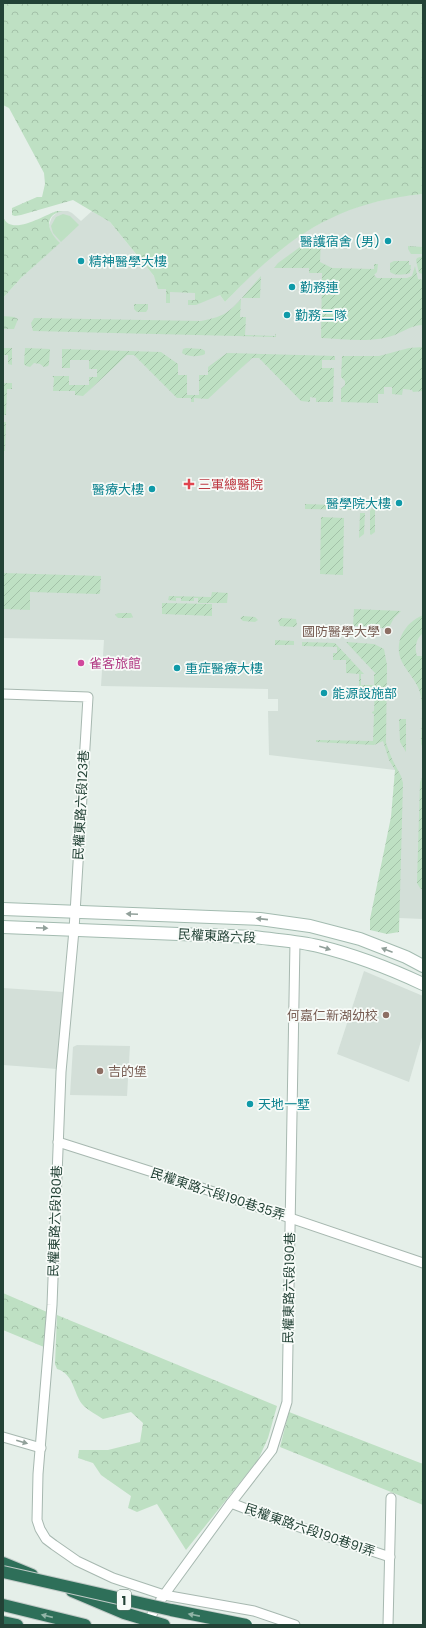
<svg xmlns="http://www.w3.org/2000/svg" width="426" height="1628" font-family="Poppins,'Noto Sans TC',sans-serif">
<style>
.built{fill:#d3dfd8}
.grass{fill:url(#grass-tufts)}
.forest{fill:url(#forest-crowns)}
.garden{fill:url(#garden-furrows)}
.pitch{fill:#bee0c3}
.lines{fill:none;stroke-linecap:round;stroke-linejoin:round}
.street-casing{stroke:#a7b8b0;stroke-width:11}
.secondary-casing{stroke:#a3bbb0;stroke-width:14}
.highway-casing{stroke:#c1cac7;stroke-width:14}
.street{stroke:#fff;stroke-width:9}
.secondary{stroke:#fff;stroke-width:12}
.highway{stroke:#2e6f59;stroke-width:12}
.highway-bridge-casing{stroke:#c1cac7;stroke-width:14;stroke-linecap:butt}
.highway-bridge{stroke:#2e6f59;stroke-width:12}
.oneway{fill:#91a09a}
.oneway2{fill:#92b5a8}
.culture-dot{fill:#0f9aa8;stroke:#f7fbf8;stroke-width:1.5}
.health-dot{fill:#e0444e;stroke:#f7fbf8;stroke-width:1.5}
.education-dot{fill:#8d6e63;stroke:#f7fbf8;stroke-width:1.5}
.hotel-dot{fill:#d1479c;stroke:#f7fbf8;stroke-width:1.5}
.labels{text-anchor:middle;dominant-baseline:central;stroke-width:3.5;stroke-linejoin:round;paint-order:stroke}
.shield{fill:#f7fbf8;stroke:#637a70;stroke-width:1}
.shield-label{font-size:12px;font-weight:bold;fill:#234236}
.culture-label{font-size:13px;fill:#0d838f;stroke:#f7fbf8;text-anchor:start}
.health-label{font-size:13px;fill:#be3a42;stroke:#f7fbf8;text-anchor:start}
.education-label{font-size:13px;fill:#785e54;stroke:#f7fbf8;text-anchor:end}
.hotel-label{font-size:13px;fill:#b23c85;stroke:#f7fbf8;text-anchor:start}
.street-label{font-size:13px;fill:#234236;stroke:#f7fbf8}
</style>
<defs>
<pattern id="grass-tufts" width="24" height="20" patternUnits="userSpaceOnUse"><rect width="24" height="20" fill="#bee0c3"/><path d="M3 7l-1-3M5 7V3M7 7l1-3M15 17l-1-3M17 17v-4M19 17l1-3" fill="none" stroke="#a3c1a8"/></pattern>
<pattern id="forest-crowns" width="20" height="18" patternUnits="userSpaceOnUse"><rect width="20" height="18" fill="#bee0c3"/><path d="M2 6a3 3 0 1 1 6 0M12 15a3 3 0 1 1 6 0" fill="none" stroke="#a3c1a8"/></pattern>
<pattern id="garden-furrows" width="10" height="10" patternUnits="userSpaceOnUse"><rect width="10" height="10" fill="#bee0c3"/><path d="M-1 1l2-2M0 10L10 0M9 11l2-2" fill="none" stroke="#a3c1a8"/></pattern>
</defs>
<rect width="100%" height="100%" fill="#e5efe9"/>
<g class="built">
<polygon points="423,194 423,919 399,918 392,821 398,776 395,770 269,755 268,711 278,711 278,699 268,699 268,689 101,686 104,640 3,638 3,298 21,278 59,243 51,233 49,225 52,217 59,211 68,211 72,213 81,221 92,211 110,222 154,276 211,282 225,302 247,279 276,252 305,232 326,220 340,213 366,204 401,196"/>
<polygon points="364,971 423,996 423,1034 409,1082 337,1054"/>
<polygon points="3,988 63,992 57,1069 3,1065"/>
<polygon points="77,1045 130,1046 127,1096 70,1095 73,1047"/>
</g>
<polygon class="grass" points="408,246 423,247 423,254 411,254 408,249"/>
<g class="forest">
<path d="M 3,3 L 423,3 L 423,194 C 335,202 284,240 225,302 L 220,295 L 196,305 L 188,305 L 188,300 L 195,300 L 195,293 L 170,292 L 170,303 L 166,303 L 166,289 L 158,289 L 154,276 L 110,222 L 73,200 L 21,215 L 15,216 L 12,215 L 12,208 L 37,197 L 42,197 L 45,184 L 44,173 L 9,108 L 3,105 Z"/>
<path d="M 57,211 L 63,211 C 42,215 48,232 60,243 L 21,278 L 3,298 L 3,217 C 11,237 44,215 57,211 Z"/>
<polygon points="3,316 14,317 18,319 14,329 3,329"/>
<polygon points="3,1293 47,1312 44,1347 3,1330"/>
<path d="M 57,1315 L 277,1406 L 268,1438 L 258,1460 L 186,1550 L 157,1504 L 137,1512 L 128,1508 L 131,1496 L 101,1475 L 93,1463 L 78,1458 L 79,1450 L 108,1450 L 140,1442 L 143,1423 L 131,1412 L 103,1419 C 97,1415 87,1410 82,1404 C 73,1392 74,1374 57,1369 L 55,1364 Z"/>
<polygon points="289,1412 423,1464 423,1505 280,1447"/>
</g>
<g class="garden">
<path d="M 311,239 L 321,239 L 320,262 L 332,268 L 374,269 L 374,264 L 378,264 L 377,272 L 374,275 L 377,278 L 407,278 L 412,276 L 415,266 L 418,279 L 423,280 L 422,325 C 410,325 398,336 384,338 C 364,342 342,339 321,338 L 322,273 L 309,273 L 309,268 L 274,268 L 278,263 Z"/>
<polygon points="423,256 423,274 419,273 416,260 417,258"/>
<path d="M 394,261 L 409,261 L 409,265 L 411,265 L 410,273 C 404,275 395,276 390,272 L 390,263 Z"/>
<polygon points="261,276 260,298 242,298"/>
<path d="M 241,299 L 240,317 L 246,317 L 245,335 L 275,336 L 276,333 L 276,337 L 33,331 L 31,323 L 34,318 L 201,321 C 221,317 228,314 241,299 Z"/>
<polygon points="134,304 148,304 148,309 146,312 137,312 134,309"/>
<polygon points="423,347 423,391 413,392 412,390 403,389 402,395 392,394 392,387 384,387 384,394 378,394 378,403 341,402 341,389 345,385 345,381 341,377 342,356 379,356 409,348"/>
<polygon points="3,348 12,348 12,365 8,364 8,355 3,355"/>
<polygon points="25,348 50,349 49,364 48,366 44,367 40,364 34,363 30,367 26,366 24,364"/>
<path d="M 186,348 L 202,349 L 205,351 L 205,354 C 200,357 187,357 182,353 L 183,349 Z"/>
<polygon points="62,349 161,352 178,364 178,375 187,375 187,395 199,395 199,375 208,375 208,367 227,353 335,356 335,360 322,360 322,368 334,368 333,402 316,402 316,398 310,397 310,402 301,401 259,358 252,358 208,399 194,398 194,402 191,402 191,398 177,398 134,355 127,355 83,396 75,395 75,391 53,391 54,378 52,376 69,376 69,385 89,385 89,377 97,377 97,369 89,369 89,360 70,360 70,368 62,368"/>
<polygon points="3,383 12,383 12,389 7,389 6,415 3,415"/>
<polygon points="3,422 6,422 5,451 3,451"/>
<polygon points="305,504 365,506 365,510 305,509"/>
<polygon points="373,507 375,507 375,532 371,535 370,534 370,511"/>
<polygon points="360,513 365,513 364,534 359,538"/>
<polygon points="321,517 344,518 343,575 320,574"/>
<polygon points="3,573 101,576 100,593 99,594 30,592 30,610 3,609"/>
<polygon points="212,592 228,593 227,603 198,603 198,598 194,598 194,601 181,601 181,598 176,598 176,601 168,600 169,596 211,597"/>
<polygon points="162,603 212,604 212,616 162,614"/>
<polygon points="354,609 401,611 394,618 388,629 372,626 353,626"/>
<polygon points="118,613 131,613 133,617 130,618 118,618 115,615"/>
<path d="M 423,615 L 423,633 C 416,639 414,647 417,656 L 423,656 L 423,748 L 421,744 C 421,729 423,712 421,697 C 419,683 409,675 402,662 C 393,643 404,623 423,615 Z"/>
<polygon points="243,616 255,617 258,620 255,622 243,621 240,618"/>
<polygon points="282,618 296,619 297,625 294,627 280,626 278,620"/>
<polygon points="275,640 294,641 294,645 275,645"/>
<polygon points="302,642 335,643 364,674 361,674 361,685 374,685 374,674 376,674 346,642 374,644 384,649 387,665 386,743 392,759 401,776 403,783 399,932 387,934 370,930 370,919 391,817 395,770 389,760 383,741 374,745 316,742 316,740 373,741 374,714 372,713 372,712 374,711 375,687 359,687 359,674 346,673 346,660 333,660 333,653 337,653 337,647 302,646"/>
<polygon points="399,719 406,719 406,752 400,742"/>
<polygon points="423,776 423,890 420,888 417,883 420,782"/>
</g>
<polygon class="pitch" points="63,214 70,216 79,225 61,242 53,233 51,226 56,217"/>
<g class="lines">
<defs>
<g id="street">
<polyline points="3,694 88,697 74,930 61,1072 52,1305 38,1474 37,1520 40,1529 46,1539 54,1545 77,1561 113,1578 164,1595 254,1611 295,1625"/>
<polyline points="58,1142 187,1183 423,1263"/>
<polyline points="3,1437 41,1448"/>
<polyline points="231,1503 257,1513 390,1557"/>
<polyline points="152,1614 164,1595 231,1503 272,1450 287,1402 295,942"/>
<polyline points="388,1625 391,1498"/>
</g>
<g id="secondary">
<polyline points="3,909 260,919 310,926 360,939 406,957 423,966"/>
<path d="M 3,927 L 254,937 C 275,940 298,941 318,946 C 355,955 389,968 423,984"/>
</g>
<g id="highway">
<polyline points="3,1563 32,1575"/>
<polyline points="72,1591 124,1613 164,1625"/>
<polyline points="3,1605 85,1625"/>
<polyline points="3,1622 17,1625"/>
</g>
</defs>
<use href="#street" class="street-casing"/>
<use href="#secondary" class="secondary-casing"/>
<use href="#highway" class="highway-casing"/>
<use href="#street" class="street"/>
<use href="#secondary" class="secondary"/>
<use href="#highway" class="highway"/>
<defs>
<polyline id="highway-bridge" points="3,1572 171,1610 246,1625"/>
</defs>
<use href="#highway-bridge" class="highway-bridge-casing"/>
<use href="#highway-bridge" class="highway-bridge"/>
</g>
<defs><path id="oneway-solid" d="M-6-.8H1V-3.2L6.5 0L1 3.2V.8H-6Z"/></defs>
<g class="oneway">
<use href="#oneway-solid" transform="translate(132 914) rotate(-178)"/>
<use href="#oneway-solid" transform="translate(262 919) rotate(-174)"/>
<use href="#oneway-solid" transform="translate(42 928) rotate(2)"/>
<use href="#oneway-solid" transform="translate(325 948) rotate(17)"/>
<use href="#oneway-solid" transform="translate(387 950) rotate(-159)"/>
<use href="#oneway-solid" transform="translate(22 1442) rotate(16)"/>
</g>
<g class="oneway2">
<use href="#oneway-solid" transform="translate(194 1615) rotate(-169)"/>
<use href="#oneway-solid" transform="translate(47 1616) rotate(-167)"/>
</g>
<g class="culture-dot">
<circle cx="388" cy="241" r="4"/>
<circle cx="81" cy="261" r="4"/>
<circle cx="292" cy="287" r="4"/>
<circle cx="287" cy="315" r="4"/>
<circle cx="152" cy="489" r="4"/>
<circle cx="399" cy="503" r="4"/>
<circle cx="177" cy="668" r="4"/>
<circle cx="324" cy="693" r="4"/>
<circle cx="250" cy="1104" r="4"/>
</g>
<path class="health-dot" d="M187 478h4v4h4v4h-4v4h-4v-4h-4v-4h4z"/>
<g class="education-dot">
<circle cx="388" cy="631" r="4"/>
<circle cx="386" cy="1015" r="4"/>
<circle cx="100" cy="1071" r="4"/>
</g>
<circle class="hotel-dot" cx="81" cy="663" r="4"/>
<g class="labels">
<rect class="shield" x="117" y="1590" width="14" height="20" rx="3"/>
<g class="shield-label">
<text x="124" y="1600">1</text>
</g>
<g class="culture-label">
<text x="380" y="241" text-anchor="end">醫護宿舍 (男)</text>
<text x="89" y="261">精神醫學大樓</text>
<text x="300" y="287">勤務連</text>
<text x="295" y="315">勤務二隊</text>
<text x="144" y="489" text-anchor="end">醫療大樓</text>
<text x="391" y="503" text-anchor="end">醫學院大樓</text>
<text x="185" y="668">重症醫療大樓</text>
<text x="332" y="693">能源設施部</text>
<text x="258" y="1104">天地一墅</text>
</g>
<g class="health-label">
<text x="198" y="484">三軍總醫院</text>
</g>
<g class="education-label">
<text x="380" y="631">國防醫學大學</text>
<text x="378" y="1015">何嘉仁新湖幼校</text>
<text x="108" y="1071" text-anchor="start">吉的堡</text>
</g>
<g class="hotel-label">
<text x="89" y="663">雀客旅館</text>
</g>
<g class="street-label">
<text transform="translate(81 805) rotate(-87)">民權東路六段123巷</text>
<text transform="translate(217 936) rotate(3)">民權東路六段</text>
<text transform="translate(218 1194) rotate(18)">民權東路六段190巷35弄</text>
<text transform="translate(55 1221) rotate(-88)">民權東路六段180巷</text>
<text transform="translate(289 1288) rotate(-89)">民權東路六段190巷</text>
<text transform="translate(310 1530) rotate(19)">民權東路六段190巷91弄</text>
</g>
</g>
<rect width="426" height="1628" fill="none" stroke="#234236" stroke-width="8"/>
</svg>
